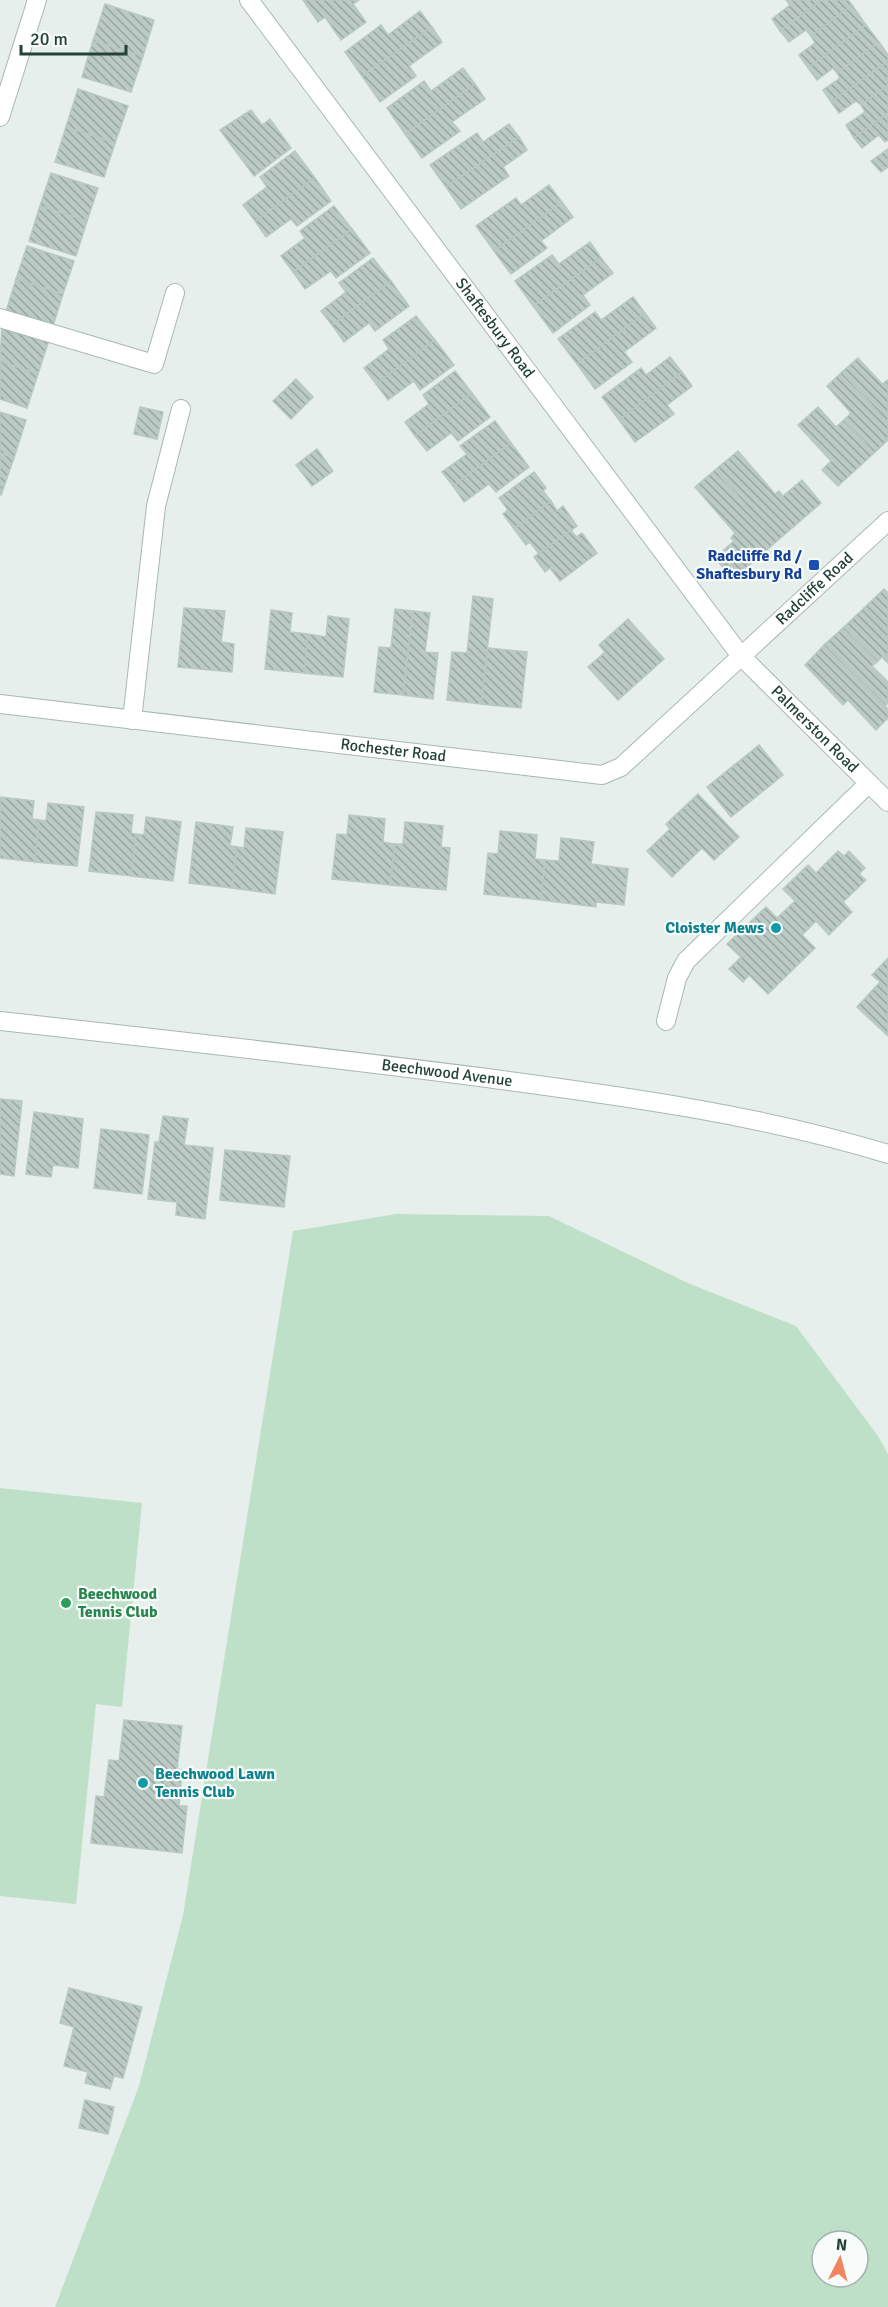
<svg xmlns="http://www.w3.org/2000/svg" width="888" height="2307" font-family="Signika,sans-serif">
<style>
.green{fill:#bfe0c8;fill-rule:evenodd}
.building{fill:url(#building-back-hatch);stroke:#b8c9c2;stroke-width:1.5}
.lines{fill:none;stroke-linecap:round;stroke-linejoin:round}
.service-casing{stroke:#a8b8b2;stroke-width:20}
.minor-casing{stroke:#a8b8b2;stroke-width:20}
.tertiary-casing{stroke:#a8b8b2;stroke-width:20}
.service{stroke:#fff;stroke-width:18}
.minor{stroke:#fff;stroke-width:18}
.tertiary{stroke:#fff;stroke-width:18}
.transit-dot{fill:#1a4fb4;stroke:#f7fbf9;stroke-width:2}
.culture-dot{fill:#0f9aa8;stroke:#f7fbf9;stroke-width:2}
.leisure-dot{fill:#2e9e5b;stroke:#f7fbf9;stroke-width:2}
.labels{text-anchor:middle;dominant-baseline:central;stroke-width:4.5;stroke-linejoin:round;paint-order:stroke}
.street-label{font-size:16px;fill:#24423a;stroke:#f7fbf9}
.transit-label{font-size:16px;font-weight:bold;fill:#164399;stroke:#f7fbf9;text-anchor:end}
.culture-label{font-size:16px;font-weight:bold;fill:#0d838f;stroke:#f7fbf9;text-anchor:end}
.leisure-label{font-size:16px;font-weight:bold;fill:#27864d;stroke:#f7fbf9;text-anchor:start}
</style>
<defs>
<pattern id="building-back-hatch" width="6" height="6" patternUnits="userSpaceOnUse" patternTransform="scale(1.5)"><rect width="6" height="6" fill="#bbcac4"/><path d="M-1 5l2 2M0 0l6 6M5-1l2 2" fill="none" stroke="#98a6a0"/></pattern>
</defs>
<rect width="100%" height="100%" fill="#e6efeb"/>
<g class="green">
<path d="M 396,1214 L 549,1216 L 690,1284 L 796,1326 L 878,1436 L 888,1454 L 888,2307 L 55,2307 L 139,2086 L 183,1915 L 293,1231 ZM 822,2241 L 858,2241 L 858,2277 L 822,2277 Z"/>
<polygon points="0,1488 142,1503 122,1707 96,1704 76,1904 0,1896"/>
</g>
<g class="building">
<polygon points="303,0 359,0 353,4 366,22 341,40 325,17 318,22"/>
<polygon points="786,0 822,0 780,31 772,19 790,5"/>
<polygon points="822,0 848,0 852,5 811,36 806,30 789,42 780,31"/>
<polygon points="105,4 154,20 143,56 93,41"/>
<polygon points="852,5 866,25 808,68 799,55 815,43 811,36"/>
<polygon points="420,11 432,27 362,76 345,52 381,25 388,35"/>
<polygon points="866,25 879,42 837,73 833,68 817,80 808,68"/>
<polygon points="432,27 442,42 409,66 416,76 380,102 362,76"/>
<polygon points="93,41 143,56 131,92 82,77"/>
<polygon points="879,42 888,55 888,61 831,102 823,90 840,78 837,73"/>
<polygon points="888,61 888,85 861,105 856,101 839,113 831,102"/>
<polygon points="463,68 475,84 405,134 387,108 424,81 431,91"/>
<polygon points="475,84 485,99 452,122 460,131 422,158 405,134"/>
<polygon points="888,85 888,113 854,138 846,125 865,112 861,105"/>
<polygon points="78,89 128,106 115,143 66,127"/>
<polygon points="251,110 262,125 270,119 291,148 254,176 220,130"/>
<polygon points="888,113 888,140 885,142 879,135 862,148 854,138"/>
<polygon points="509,124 519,137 446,187 430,165 477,133 483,142"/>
<polygon points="66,127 115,143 104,177 55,162"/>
<polygon points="519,137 527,150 503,167 509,176 461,209 446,187"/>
<polygon points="888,149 888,167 881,172 871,161"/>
<polygon points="295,151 315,178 255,221 243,205 267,187 260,177"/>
<polygon points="51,173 98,188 87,221 40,206"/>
<polygon points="315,178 331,201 297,226 291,219 266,237 255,221"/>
<polygon points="549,185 562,202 494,251 476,226 516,198 521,205"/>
<polygon points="562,202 573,217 541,241 547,248 511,274 494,251"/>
<polygon points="40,206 87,221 76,256 29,241"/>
<polygon points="334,206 352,229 293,272 281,256 305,238 300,231"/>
<polygon points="352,229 370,253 336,278 331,271 305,289 293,272"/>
<polygon points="590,242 601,258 533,306 515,281 552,255 559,264"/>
<polygon points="27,246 74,261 63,294 16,279"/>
<polygon points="373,258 391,281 332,325 321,311 346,292 339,283"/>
<polygon points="601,258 613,273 583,295 590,305 553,333 533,306"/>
<polygon points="16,279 63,294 52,329 5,315"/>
<polygon points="391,281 409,306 375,331 369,323 344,342 332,325"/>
<polygon points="633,297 645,313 577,364 558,339 595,312 601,320"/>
<polygon points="645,313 656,328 624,352 632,362 595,389 577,364"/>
<polygon points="416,316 435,340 376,384 364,368 389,349 383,340"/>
<polygon points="2,326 49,340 38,374 0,361"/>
<polygon points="435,340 454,365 420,390 414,381 388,400 376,384"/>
<polygon points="670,357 682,372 619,420 602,397 641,368 646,375"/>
<polygon points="858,358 882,384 888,380 888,423 842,372"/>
<polygon points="0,361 38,374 27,408 0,399"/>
<polygon points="455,371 472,393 415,436 405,422 429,404 423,395"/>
<polygon points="682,372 692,386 667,405 674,414 635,442 619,420"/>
<polygon points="842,372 888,423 888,440 874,453 844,420 851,413 827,386"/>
<polygon points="296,379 313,397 291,419 273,401"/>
<polygon points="472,393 490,417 458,441 451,433 427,451 415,436"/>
<polygon points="140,407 163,412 157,439 134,434"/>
<polygon points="818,407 836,427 844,420 874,453 838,486 822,470 831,461 798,425"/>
<polygon points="0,412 26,420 14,458 0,453"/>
<polygon points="495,421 511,443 453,486 442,472 467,454 460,446"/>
<polygon points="511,443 529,467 496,492 489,484 464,502 453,486"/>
<polygon points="317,449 333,471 312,486 296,465"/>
<polygon points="738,451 775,494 779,491 783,496 802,480 821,503 777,541 715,470"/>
<polygon points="0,453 14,458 1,495 0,494"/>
<polygon points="715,470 777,541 733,579 715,558 734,541 731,538 735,533 695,487"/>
<polygon points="534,472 546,488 543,491 551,501 514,529 503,514 508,510 499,498"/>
<polygon points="551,501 557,511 563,506 577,526 539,554 530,542 526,545 514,529"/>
<polygon points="571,530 576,537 582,533 597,553 560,581 550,568 545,572 534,557"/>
<polygon points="884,589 888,593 888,634 864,608"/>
<polygon points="473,596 493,599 481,704 447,700 452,652 467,653"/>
<polygon points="184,608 225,611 221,642 234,644 232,672 178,667"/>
<polygon points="864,608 888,634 888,663 882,657 877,662 844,627"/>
<polygon points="395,609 413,611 403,695 374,692 379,647 391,648"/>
<polygon points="271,610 292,613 290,632 308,634 304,673 265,669"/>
<polygon points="413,611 430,613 425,652 438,653 433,699 403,695"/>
<polygon points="328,616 349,619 343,677 304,673 308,634 326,637"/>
<polygon points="628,619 664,659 618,700 588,667 605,652 599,645"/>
<polygon points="844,627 877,662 872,666 888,682 888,703 885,706 825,644"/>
<polygon points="825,644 888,709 888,718 876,730 848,700 843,705 805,665"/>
<polygon points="488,648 527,652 521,708 481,704"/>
<polygon points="759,745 783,775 731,817 707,787"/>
<polygon points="698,794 739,837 714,860 702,848 672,877 647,851 670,829 666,824"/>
<polygon points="0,797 34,801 32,819 39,820 35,862 0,858"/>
<polygon points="48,803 84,807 77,866 35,862 39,820 46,821"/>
<polygon points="96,812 133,815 131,833 136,834 131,876 89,871"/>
<polygon points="349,815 385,819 383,842 395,844 390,885 332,879 337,834 347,835"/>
<polygon points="146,817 181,822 173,881 131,876 136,834 144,835"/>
<polygon points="196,822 233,827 230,846 237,847 232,888 189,883"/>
<polygon points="405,822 443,826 441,847 450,848 446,890 390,885 395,844 403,844"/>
<polygon points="246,828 283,832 275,894 232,888 237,847 244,848"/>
<polygon points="500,831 537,835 535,859 545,860 541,900 484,894 488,853 498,854"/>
<polygon points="561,838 594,842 591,864 628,869 624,905 596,902 596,907 541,900 545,860 559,861"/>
<polygon points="838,851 844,856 849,851 865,868 859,874 866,880 843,902 852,912 829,935 816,921 802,935 815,948 768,994 749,975 743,982 729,969 741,957 727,944 766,907 777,918 795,901 783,889 808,865 816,873"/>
<polygon points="888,958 888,1036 857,1007 880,982 872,975"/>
<polygon points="0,1099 22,1101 14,1176 0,1174"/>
<polygon points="34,1112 83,1119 78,1168 53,1165 51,1177 26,1174"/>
<polygon points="163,1116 188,1119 184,1145 213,1148 205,1219 176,1215 177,1202 148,1199 155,1142 159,1142"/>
<polygon points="101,1129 149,1135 142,1194 94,1188"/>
<polygon points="225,1150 290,1156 284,1207 220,1200"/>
<polygon points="124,1720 182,1726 177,1769 182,1770 179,1806 187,1806 182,1853 91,1843 96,1796 104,1797 109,1760 119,1761"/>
<polygon points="69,1988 142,2007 123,2078 114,2076 110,2089 85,2083 88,2072 64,2066 74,2027 60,2023"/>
<polygon points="85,2100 114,2107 108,2134 79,2128"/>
</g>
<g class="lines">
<defs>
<g id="service">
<polyline points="0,318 154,364 175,293"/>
<polyline points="132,720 156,506 181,409"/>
<polyline points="666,1021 677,978 686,961 869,783"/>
</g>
<g id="minor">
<path id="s1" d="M 249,0 L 741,656 L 888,802"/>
<polyline points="0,117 37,0"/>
</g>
<g id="tertiary">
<path id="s2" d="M 0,704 L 602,775 L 621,767 L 888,521"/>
<path id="s3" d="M 0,1021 C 163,1039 325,1057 487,1078 C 622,1096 757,1114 888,1154"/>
</g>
</defs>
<use href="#service" class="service-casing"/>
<use href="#minor" class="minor-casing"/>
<use href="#tertiary" class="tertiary-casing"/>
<use href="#service" class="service"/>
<use href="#minor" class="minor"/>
<use href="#tertiary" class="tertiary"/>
</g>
<rect class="transit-dot" x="808" y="559" width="12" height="12" rx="3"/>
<g class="culture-dot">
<circle cx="776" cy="928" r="6"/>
<circle cx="143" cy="1783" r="6"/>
</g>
<circle class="leisure-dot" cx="66" cy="1603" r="6"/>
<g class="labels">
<g class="street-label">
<text stroke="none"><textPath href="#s1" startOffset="410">Shaftesbury Road</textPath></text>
<text stroke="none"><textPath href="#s2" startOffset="890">Radcliffe Road</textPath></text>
<text stroke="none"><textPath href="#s1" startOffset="924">Palmerston Road</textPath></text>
<text stroke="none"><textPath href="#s2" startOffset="396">Rochester Road</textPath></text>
<text stroke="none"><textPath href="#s3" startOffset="450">Beechwood Avenue</textPath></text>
</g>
<g class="transit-label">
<text x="802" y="556">Radcliffe Rd /<tspan x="802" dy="18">Shaftesbury Rd</tspan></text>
</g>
<g class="culture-label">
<text x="764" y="928">Cloister Mews</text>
<text x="155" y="1774" text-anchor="start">Beechwood Lawn<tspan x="155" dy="18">Tennis Club</tspan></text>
</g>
<g class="leisure-label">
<text x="78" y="1594">Beechwood<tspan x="78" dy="18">Tennis Club</tspan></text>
</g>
</g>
<g transform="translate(840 2259) rotate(6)"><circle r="28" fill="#f7fbf9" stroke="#a3b1ad" stroke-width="1.5"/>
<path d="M0-4.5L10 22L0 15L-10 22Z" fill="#f4845f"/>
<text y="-9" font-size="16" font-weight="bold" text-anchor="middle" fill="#24423a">N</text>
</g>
<path d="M21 45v9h105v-9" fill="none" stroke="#24423a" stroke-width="3"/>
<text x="30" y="45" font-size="18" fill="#24423a" stroke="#f7fbf9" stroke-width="4.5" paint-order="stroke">20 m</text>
</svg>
